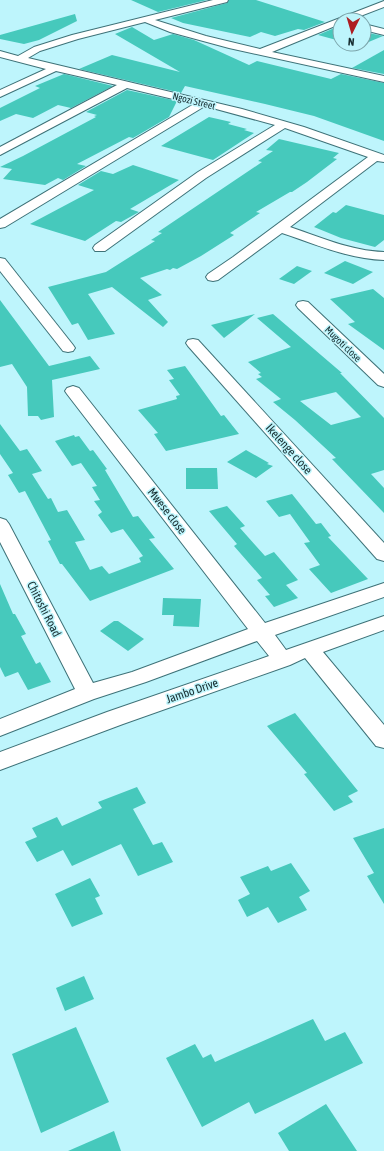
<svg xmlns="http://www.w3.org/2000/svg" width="384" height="1151" font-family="'Asap Condensed',sans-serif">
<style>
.building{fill:#46c9bc;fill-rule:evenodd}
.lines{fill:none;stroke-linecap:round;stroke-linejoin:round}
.minor-casing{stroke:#3e7278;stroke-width:2}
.minor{fill:#fff;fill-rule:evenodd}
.labels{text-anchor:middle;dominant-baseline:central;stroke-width:3;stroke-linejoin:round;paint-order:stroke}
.far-street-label{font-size:10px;fill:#182e31;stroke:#bef5fc}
.street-label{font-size:12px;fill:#182e31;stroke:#bef5fc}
</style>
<rect width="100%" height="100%" fill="#bef5fc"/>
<g class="building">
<polygon points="131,0 207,0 158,12"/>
<polygon points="229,0 256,0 325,22 304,30 298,29 275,36 261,32 250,37 183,23 171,18 227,3"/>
<polygon points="75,14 77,21 39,40 24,44 0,39 0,35"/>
<polygon points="339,26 340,41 318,35"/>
<polygon points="132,27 154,40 173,34 194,40 249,65 257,61 331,79 341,74 384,83 384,141 314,116 265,104 185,86 181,93 79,69 112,55 180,72 115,34"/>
<polygon points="364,32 383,36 359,46 351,44 364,44"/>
<polygon points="384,50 384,74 352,68"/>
<polygon points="64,74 113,86 71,108 58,105 33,118 16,114 0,121 0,108 40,88 35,86"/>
<polygon points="127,90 177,101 169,117 133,138 129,137 77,164 86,166 63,180 58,178 45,185 3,179 12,169 0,167 23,156 96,117 94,116 97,115 86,112"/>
<polygon points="209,117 231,122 228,124 247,129 244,130 254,133 213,160 161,146"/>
<polygon points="279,139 339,153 333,158 337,159 307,182 292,192 290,192 256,212 260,213 230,233 234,235 201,256 177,269 173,268 170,270 167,269 140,278 162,295 148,300 168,322 163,327 112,287 88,294 115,334 88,340 78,323 72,325 48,287 106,272 155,241 151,240 162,233 158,232 262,162 258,161 273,151 266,150"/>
<polygon points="133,165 179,180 130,209 139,212 121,222 116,221 85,241 30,224 94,190 78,185 101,171 113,174"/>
<polygon points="346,205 384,215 384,240 375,247 341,238 314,227 333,212 336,213"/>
<polygon points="345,261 373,272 353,284 324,273"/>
<polygon points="297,266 312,271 294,284 279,279"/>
<polygon points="373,289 384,298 384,350 348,324 355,322 330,299"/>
<polygon points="0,300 49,366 90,356 100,369 52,380 54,417 41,420 38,416 28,416 27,387 12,364 0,367"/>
<polygon points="255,314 224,338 211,325"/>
<path d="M 273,314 L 342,373 L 340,373 L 384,418 L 384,470 L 371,474 L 384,488 L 384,513 L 332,459 L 336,458 L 295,420 L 273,402 L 281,399 L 256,379 L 262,377 L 258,374 L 261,373 L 248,362 L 291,347 L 257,318 ZM 336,392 L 361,417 L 331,425 L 300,401 Z"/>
<polygon points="185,366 221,416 224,415 239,434 166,451 154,434 158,433 138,410 177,399 176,396 180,395 169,380 174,379 167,370"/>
<polygon points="0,424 20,451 27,449 42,471 32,474 48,499 51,498 58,512 67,510 85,540 75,542 90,570 102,566 109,574 141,562 139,558 143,556 123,529 111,533 98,515 102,512 94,501 100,500 92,487 97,486 81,463 72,466 55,441 74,435 75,437 79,436 90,451 93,450 107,469 105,470 133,517 138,516 155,538 149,539 174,569 90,601 62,564 60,564 48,541 51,540 25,491 19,493 8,475 13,473 0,454"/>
<polygon points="246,450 269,463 267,464 273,466 256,478 227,462"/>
<polygon points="186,468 217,468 218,489 186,489"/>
<polygon points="292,494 316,524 321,523 331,536 328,537 368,579 331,593 309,569 320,565 304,543 310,542 290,514 279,517 266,501"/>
<polygon points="227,506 245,526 240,528 265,556 274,552 298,580 286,585 298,598 274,607 265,596 270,595 257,580 262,578 234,546 237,544 209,511"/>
<polygon points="0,584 13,614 15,614 26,634 21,636 36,664 40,662 51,682 28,690 18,672 5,677 0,667"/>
<polygon points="163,598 201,599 199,627 173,626 174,615 162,615"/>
<polygon points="114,621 118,621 144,639 128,651 100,631"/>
<polygon points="295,713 358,791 348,796 353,802 334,811 304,774 307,773 267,726"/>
<polygon points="137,787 146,803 133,809 153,845 162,842 173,862 138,876 121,844 72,866 63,850 37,862 25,842 37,837 32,828 57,817 62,826 102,808 98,802"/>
<polygon points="384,828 384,904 367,876 374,873 353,838"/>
<polygon points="291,863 310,891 299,897 307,910 278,923 268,907 247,917 238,900 250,894 240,877 268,866 271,871"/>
<polygon points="90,878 100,896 95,898 103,914 72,927 55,894"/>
<polygon points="84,976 94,999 65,1011 56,988"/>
<polygon points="313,1019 325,1041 345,1032 363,1063 255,1114 249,1102 202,1127 166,1058 195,1044 203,1058 211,1054 215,1062"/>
<polygon points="76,1027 109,1102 41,1133 12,1054"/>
<polygon points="326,1104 357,1151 289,1151 278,1133"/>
<polygon points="114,1131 121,1151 68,1151"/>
</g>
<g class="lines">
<defs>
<g id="minor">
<path d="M 213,0 L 228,0 L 227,2 L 155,20 L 206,36 L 260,49 L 384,1 L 384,7 L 350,20 L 340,20 L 340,24 L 272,52 L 384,76 L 384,82 L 229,48 L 170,32 L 145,22 L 78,39 L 40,51 L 28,58 L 242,109 L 304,127 L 384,155 L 384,162 L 377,161 L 290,227 C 320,237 351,251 384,252 L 384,260 C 349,259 315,244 282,233 L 218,280 L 213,281 L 208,280 L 206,277 L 208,274 L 233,257 L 368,157 L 285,128 L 206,178 L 105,251 L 95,251 L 93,248 L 95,245 L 198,172 L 275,125 L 205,106 L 5,227 L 0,228 L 0,219 L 194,104 L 127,88 L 0,155 L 0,147 L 117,85 L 56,71 L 0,97 L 0,90 L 46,69 L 0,57 L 0,51 L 18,56 L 34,47 L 72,35 Z"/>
<polygon points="364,24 384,29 384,35 364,30"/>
<polygon points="0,258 5,259 73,345 75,348 73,351 68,352 63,351 0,271"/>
<polygon points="303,301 308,302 384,374 384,387 378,385 298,308 296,305 298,302"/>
<polygon points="193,339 198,340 384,543 384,561 377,559 188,346 186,343 188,340"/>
<polygon points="73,386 79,388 265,623 384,583 384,597 275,635 286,650 384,616 384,630 323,652 384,725 384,748 376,746 305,658 290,665 123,724 0,770 0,752 107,712 269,656 257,641 146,682 94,699 0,736 0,719 75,689 0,542 0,518 6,520 9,524 93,683 132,672 248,629 67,394 65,391 67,388"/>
</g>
</defs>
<use href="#minor" class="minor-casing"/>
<use href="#minor" class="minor"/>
</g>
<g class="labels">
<g class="far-street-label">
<text transform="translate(194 101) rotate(14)">Ngozi Street</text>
<text transform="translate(343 344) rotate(44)">Mugoti close</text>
</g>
<g class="street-label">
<text transform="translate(289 449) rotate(48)">Ikelenge close</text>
<text transform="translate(167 511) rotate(52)">Mwese close</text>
<text transform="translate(44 609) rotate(63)">Chitoshi Road</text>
<text transform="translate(192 691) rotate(-19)">Jambo Drive</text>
</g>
</g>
<g transform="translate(352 32) rotate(185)"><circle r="19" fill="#bef5fc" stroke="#7ca5ab"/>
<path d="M0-3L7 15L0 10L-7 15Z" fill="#ae1c21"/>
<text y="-6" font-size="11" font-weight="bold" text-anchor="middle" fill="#182e31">N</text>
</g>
</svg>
